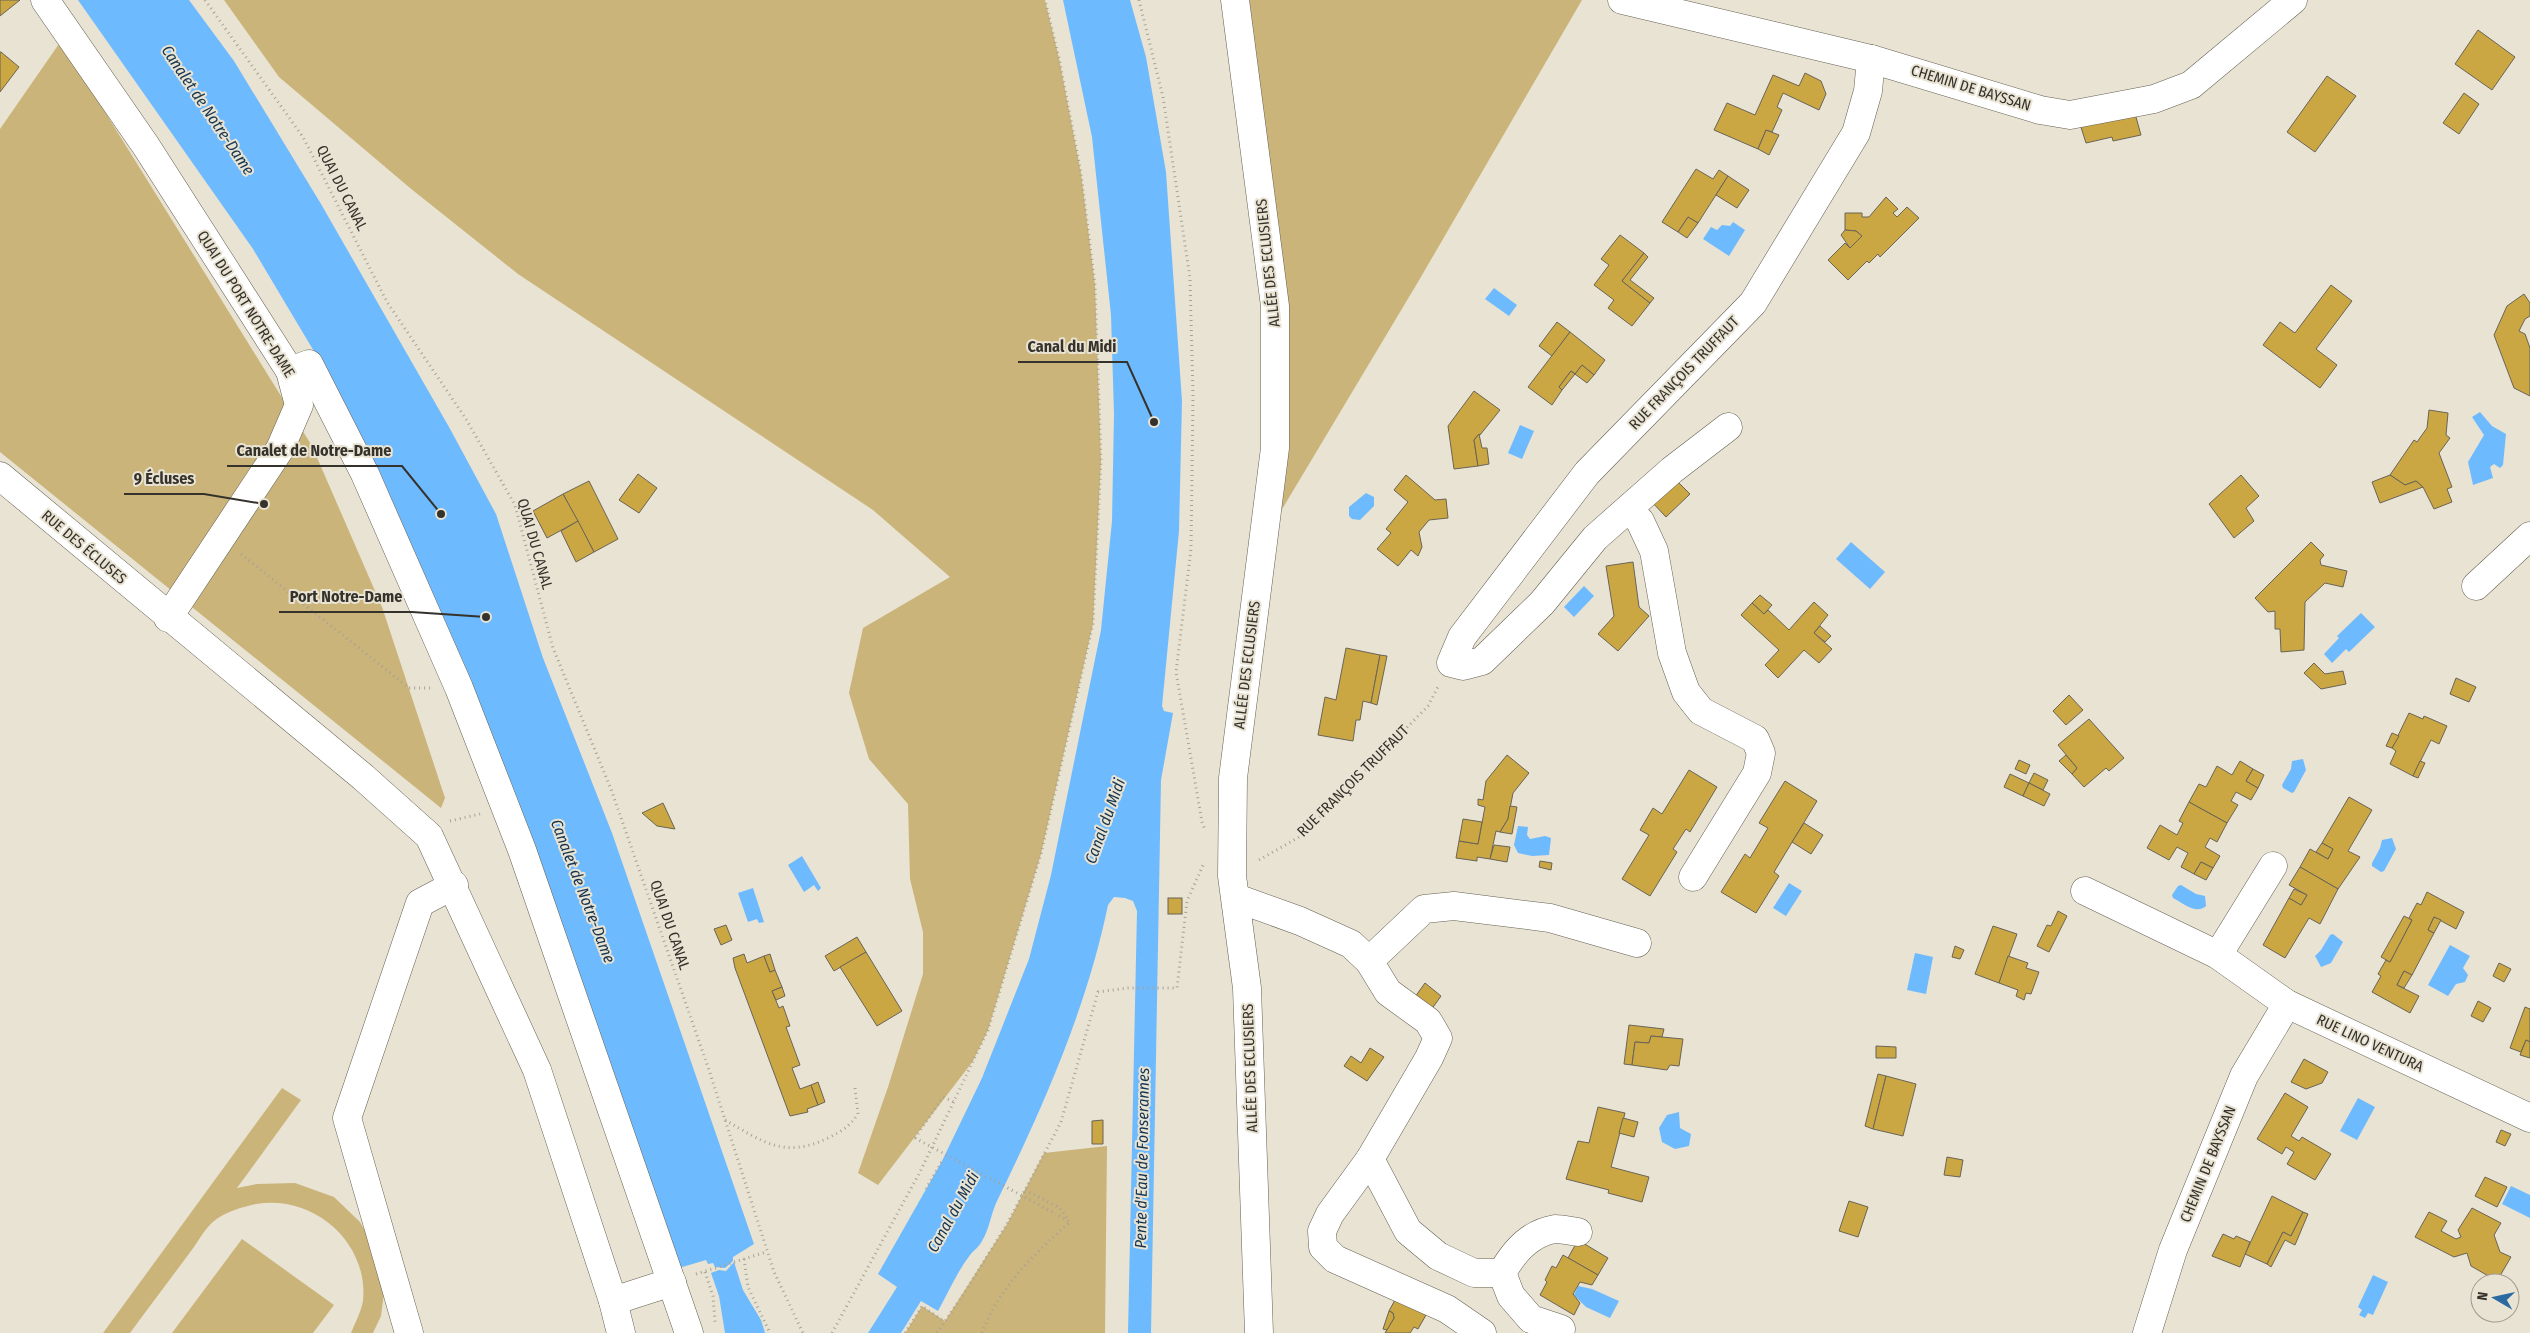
<svg xmlns="http://www.w3.org/2000/svg" width="2530" height="1333" font-family="'Fira Sans Condensed',sans-serif">
<style>
.green{fill:#cab47a}
.water{fill:#6ebafe}
.building{fill:#cba743;stroke:#696456}
.lines{fill:none;stroke-linecap:round;stroke-linejoin:round}
.minor-casing{stroke:#666053;stroke-width:29}
.path{stroke:#a7a295;stroke-width:3;stroke-dasharray:1 4;stroke-linecap:butt}
.minor{stroke:#fff;stroke-width:28}
.path-bridge{stroke:#a7a295;stroke-width:3;stroke-dasharray:1 4;stroke-linecap:butt}
.labels{text-anchor:middle;dominant-baseline:central;stroke-width:4;stroke-linejoin:round;paint-order:stroke}
.street-label{font-size:15px;fill:#35322c;stroke:#e9e3d3}
.water-label{font-size:16px;font-style:italic;fill:#14344f;stroke:#e9e3d3}
.leader{fill:none;stroke:#35322c;stroke-width:2}
.callout-dot{fill:#35322c;stroke:#e9e3d3;stroke-width:2}
.callout-label{font-size:16px;text-anchor:middle;font-weight:bold;fill:#35322c;stroke:#e9e3d3;stroke-width:4;stroke-linejoin:round;paint-order:stroke}
</style>
<rect width="100%" height="100%" fill="#e9e3d3"/>
<g class="green">
<polygon points="224,0 1045,0 1059,58 1081,173 1095,285 1101,460 1093,624 1041,854 988,1030 973,1061 878,1185 858,1173 888,1087 923,974 923,932 910,879 908,804 869,759 849,693 863,628 950,577 873,510 518,274 410,188 279,77"/>
<polygon points="1235,0 1582,0 1418,282 1272,526 1275,448"/>
<polygon points="61,41 312,446 382,607 445,798 441,808 0,452 0,129"/>
<path d="M 282,1088 L 301,1100 L 237,1188 L 257,1184 L 295,1183 L 334,1197 L 360,1222 L 379,1256 L 384,1293 L 381,1316 L 373,1333 L 351,1333 C 355,1323 361,1312 363,1301 C 369,1242 313,1194 256,1204 C 242,1207 225,1212 214,1221 C 205,1228 198,1242 191,1251 C 171,1278 150,1306 130,1333 L 103,1333 Z"/>
<polygon points="1107,1146 1105,1333 905,1333 922,1306 945,1321 1007,1224 1044,1153"/>
<polygon points="242,1239 334,1305 313,1333 172,1333"/>
</g>
<g class="water">
<polygon points="78,0 189,0 234,61 321,204 449,427 496,514 543,658 612,833 754,1244 733,1257 733,1261 725,1268 715,1267 713,1263 708,1264 706,1260 679,1268 315,353 253,249"/>
<path d="M 1063,0 L 1130,0 L 1146,57 L 1166,172 L 1182,401 L 1179,531 L 1162,706 L 1164,711 L 1173,713 L 1161,780 L 1151,1333 L 1128,1333 L 1137,911 L 1133,901 L 1125,898 L 1114,897 L 1108,905 C 1087,1007 1044,1105 998,1199 C 991,1212 990,1228 982,1241 C 979,1247 974,1250 970,1255 C 957,1272 948,1293 938,1311 L 921,1301 L 901,1333 L 868,1333 L 897,1287 L 878,1274 L 942,1161 L 982,1078 L 1029,959 L 1051,875 L 1101,630 L 1112,521 L 1114,414 L 1111,315 L 1092,137 Z"/>
<polygon points="1733,222 1745,230 1729,256 1703,239 1711,227 1717,230 1722,225 1730,226"/>
<polygon points="1494,288 1517,305 1509,316 1485,299"/>
<polygon points="2480,412 2492,426 2506,434 2503,465 2500,468 2494,464 2490,467 2493,478 2473,485 2468,462 2484,435 2472,417"/>
<polygon points="1520,425 1534,431 1522,459 1508,453"/>
<polygon points="1366,493 1374,497 1374,506 1360,520 1352,519 1349,516 1349,507"/>
<polygon points="1851,542 1885,572 1870,589 1836,559"/>
<polygon points="1584,586 1594,596 1574,617 1564,607"/>
<polygon points="2361,613 2375,627 2349,652 2346,649 2332,663 2324,654 2339,638 2337,636"/>
<polygon points="2303,759 2306,770 2294,792 2292,793 2283,788 2282,785 2291,769 2292,761"/>
<polygon points="1518,826 1528,827 1527,835 1530,839 1545,836 1551,838 1549,855 1532,856 1518,853 1514,845"/>
<polygon points="2392,838 2396,849 2384,871 2381,872 2372,866 2372,863 2380,848 2382,840"/>
<polygon points="802,856 821,888 818,891 814,885 804,892 788,865"/>
<polygon points="1789,883 1802,891 1786,916 1773,908"/>
<path d="M 2181,885 L 2196,894 L 2205,896 L 2206,906 C 2196,915 2183,903 2173,898 L 2172,895 L 2178,886 Z"/>
<polygon points="753,888 764,922 759,923 757,919 748,922 738,893"/>
<polygon points="2333,934 2343,942 2331,963 2321,967 2315,956 2321,950 2330,935"/>
<polygon points="2450,945 2470,956 2463,968 2468,975 2465,982 2456,984 2448,996 2428,985"/>
<polygon points="1915,953 1933,957 1926,994 1907,990"/>
<polygon points="2358,1098 2375,1107 2357,1140 2340,1131"/>
<polygon points="1679,1112 1680,1128 1691,1134 1689,1146 1675,1149 1662,1142 1659,1128 1667,1115"/>
<polygon points="2511,1186 2530,1195 2530,1218 2502,1204"/>
<polygon points="734,1262 743,1290 761,1320 765,1333 725,1333 719,1296 711,1273 719,1270 726,1271"/>
<polygon points="2373,1275 2388,1282 2373,1315 2368,1313 2365,1318 2359,1315 2362,1310 2358,1307"/>
<polygon points="1578,1286 1592,1289 1619,1301 1610,1318 1586,1307 1574,1295"/>
</g>
<g class="building">
<polygon points="0,0 20,0 0,16"/>
<polygon points="2478,30 2515,57 2492,90 2455,64"/>
<polygon points="1,52 19,67 0,92 0,52"/>
<polygon points="1805,73 1821,81 1826,94 1819,110 1783,93 1777,107 1782,110 1772,132 1766,130 1758,149 1714,130 1727,103 1755,115 1773,75 1799,86"/>
<polygon points="2327,76 2356,96 2315,152 2287,132"/>
<polygon points="2464,93 2479,104 2459,134 2443,123"/>
<polygon points="2134,110 2141,135 2113,141 2112,137 2086,143 2080,124"/>
<polygon points="1766,130 1779,135 1769,155 1758,149"/>
<polygon points="1696,169 1713,179 1719,170 1728,176 1698,223 1688,217 1678,232 1662,222"/>
<polygon points="1728,176 1749,190 1737,208 1716,195"/>
<polygon points="1886,197 1898,209 1893,213 1897,217 1907,207 1919,218 1880,257 1878,254 1869,263 1867,261 1848,280 1828,260 1845,243 1850,248 1862,236 1856,231 1845,230 1845,213 1862,213 1862,217 1869,217"/>
<polygon points="1688,217 1698,223 1687,238 1678,232"/>
<polygon points="1845,230 1856,231 1862,236 1850,248 1841,235"/>
<polygon points="1620,235 1644,253 1622,281 1650,303 1632,326 1608,308 1614,300 1594,285 1609,265 1601,259"/>
<polygon points="1644,253 1648,257 1630,280 1654,298 1650,303 1622,281"/>
<polygon points="2331,285 2352,301 2316,349 2337,365 2320,388 2263,345 2280,322 2295,333"/>
<polygon points="2524,294 2530,303 2530,316 2525,319 2519,331 2525,334 2530,348 2530,396 2514,388 2494,335 2507,306"/>
<polygon points="1557,322 1570,332 1552,356 1539,346"/>
<polygon points="1570,332 1605,360 1594,375 1582,365 1575,374 1571,371 1559,387 1562,390 1552,405 1528,387"/>
<polygon points="1582,365 1594,375 1587,383 1575,374"/>
<polygon points="1571,371 1575,374 1562,390 1559,387"/>
<polygon points="1474,391 1500,410 1480,435 1479,434 1474,440 1478,466 1454,469 1448,426"/>
<polygon points="2429,410 2448,413 2446,435 2450,438 2439,453 2452,487 2447,489 2452,502 2434,509 2423,487 2416,481 2405,485 2390,475 2414,440 2417,442 2427,428"/>
<polygon points="1479,434 1482,448 1487,448 1489,464 1478,466 1474,440"/>
<polygon points="638,474 657,488 639,513 619,500"/>
<polygon points="1406,475 1435,500 1446,499 1448,518 1429,520 1419,532 1422,547 1418,556 1411,550 1398,566 1377,549 1391,533 1386,529 1408,502 1394,490"/>
<polygon points="2241,475 2259,496 2246,508 2254,521 2234,538 2209,504"/>
<polygon points="2390,475 2405,485 2416,481 2423,487 2380,503 2372,482"/>
<polygon points="1674,478 1690,494 1666,517 1651,501"/>
<polygon points="589,481 618,539 594,552 563,494"/>
<polygon points="563,494 578,521 547,538 533,511"/>
<polygon points="578,521 594,552 576,562 561,531"/>
<polygon points="2311,542 2324,555 2320,560 2321,565 2347,571 2343,587 2325,583 2305,602 2304,650 2281,652 2280,629 2275,629 2275,611 2268,612 2255,598"/>
<polygon points="1633,562 1639,607 1649,616 1618,651 1598,634 1614,616 1606,566"/>
<polygon points="1760,595 1772,605 1764,614 1752,603"/>
<polygon points="1814,602 1828,615 1814,633 1832,649 1819,663 1804,650 1778,678 1765,665 1779,650 1741,615 1752,603 1764,614 1768,610 1789,630"/>
<polygon points="1820,626 1831,636 1825,642 1814,633"/>
<polygon points="1346,648 1380,655 1371,703 1363,701 1360,720 1356,720 1353,741 1318,735 1325,697 1336,700"/>
<polygon points="1380,655 1387,656 1377,705 1371,703"/>
<polygon points="2314,663 2325,674 2343,671 2346,684 2321,689 2304,673"/>
<polygon points="2456,678 2476,687 2469,702 2450,694"/>
<polygon points="2069,695 2083,710 2066,725 2053,711"/>
<polygon points="2409,713 2423,719 2424,716 2447,726 2439,744 2431,740 2413,776 2390,764 2396,751 2392,748"/>
<polygon points="2089,719 2124,758 2109,771 2106,768 2084,787 2072,774 2077,768 2058,745"/>
<polygon points="2392,733 2399,736 2392,748 2386,746"/>
<polygon points="1507,755 1529,773 1513,793 1508,819 1500,832 1496,831 1490,859 1477,857 1477,861 1456,858 1459,841 1478,844 1485,807 1478,805 1478,799 1483,800 1486,781"/>
<polygon points="2066,755 2077,768 2072,774 2059,761"/>
<polygon points="2019,760 2030,765 2026,774 2015,769"/>
<polygon points="2240,761 2253,769 2246,781 2258,788 2251,800 2236,792 2231,801 2238,805 2227,823 2189,802 2199,784 2206,787 2217,766 2232,775"/>
<polygon points="2420,761 2425,763 2418,778 2413,776"/>
<polygon points="2253,769 2264,775 2258,788 2246,781"/>
<polygon points="1689,770 1717,787 1690,832 1686,829 1673,849 1677,852 1650,896 1622,879 1649,835 1640,830 1653,808 1662,814"/>
<polygon points="2034,773 2048,780 2043,790 2029,783"/>
<polygon points="2010,774 2029,783 2023,796 2004,787"/>
<polygon points="1785,781 1817,801 1774,872 1779,876 1756,913 1721,892 1745,854 1750,858 1768,828 1759,823"/>
<polygon points="2029,783 2050,794 2044,806 2023,796"/>
<polygon points="2349,797 2372,810 2348,851 2360,857 2338,889 2300,867 2310,849 2328,859 2333,849 2322,843"/>
<polygon points="2189,802 2227,823 2217,842 2210,838 2205,847 2220,856 2213,868 2201,862 2194,874 2181,867 2188,853 2177,847 2169,860 2147,848 2160,825 2177,835 2183,823 2179,821"/>
<polygon points="663,803 675,829 657,826 642,813"/>
<polygon points="1510,806 1517,807 1512,834 1500,832 1508,819"/>
<polygon points="1463,819 1482,822 1478,844 1459,841"/>
<polygon points="1804,823 1823,835 1811,854 1792,842"/>
<polygon points="2322,843 2333,849 2328,859 2316,852"/>
<polygon points="1494,845 1510,847 1507,862 1490,859"/>
<polygon points="1540,861 1552,863 1551,870 1539,867"/>
<polygon points="2201,862 2213,868 2206,880 2194,874"/>
<polygon points="2300,867 2338,889 2320,924 2309,918 2285,958 2263,945 2289,898 2301,905 2307,895 2289,885"/>
<polygon points="2294,889 2307,895 2301,905 2289,898"/>
<polygon points="2427,892 2464,912 2456,929 2434,917 2428,930 2434,933 2412,975 2404,971 2397,985 2419,996 2410,1013 2372,992 2381,976 2378,974 2386,960 2390,962 2412,920 2409,918 2417,903 2421,905"/>
<rect x="1168" y="898" width="14" height="16"/>
<polygon points="2058,911 2067,916 2049,952 2037,946 2047,925 2051,926"/>
<polygon points="2404,916 2412,920 2390,962 2381,957"/>
<polygon points="2434,917 2441,920 2434,933 2428,930"/>
<polygon points="726,925 732,940 721,945 714,929"/>
<polygon points="1993,926 2017,934 1999,983 1975,974"/>
<polygon points="857,937 866,952 834,971 825,956"/>
<polygon points="1955,946 1964,950 1960,959 1952,957"/>
<polygon points="866,952 902,1011 877,1026 840,967"/>
<polygon points="744,954 747,963 764,956 770,972 775,970 782,987 772,991 779,1008 783,1006 790,1026 786,1027 800,1065 792,1068 800,1089 811,1085 818,1105 807,1109 808,1112 790,1116 735,968 733,958"/>
<polygon points="770,954 775,970 770,972 764,956"/>
<polygon points="2008,956 2028,963 2026,968 2039,972 2031,994 2026,993 2024,1000 2016,996 2018,990 1999,983"/>
<polygon points="2499,963 2511,969 2504,982 2493,976"/>
<polygon points="2404,971 2412,975 2404,988 2397,985"/>
<polygon points="1425,983 1441,996 1431,1010 1415,997"/>
<polygon points="782,987 785,996 776,1000 772,991"/>
<polygon points="2478,1001 2491,1008 2483,1022 2471,1016"/>
<polygon points="2525,1007 2530,1009 2530,1042 2526,1040 2521,1052 2510,1048"/>
<polygon points="1629,1025 1664,1029 1662,1037 1651,1036 1649,1043 1635,1042 1632,1065 1624,1064"/>
<polygon points="1651,1036 1683,1039 1679,1066 1670,1065 1667,1070 1632,1065 1635,1042 1649,1043"/>
<polygon points="2526,1040 2530,1042 2530,1058 2520,1055"/>
<polygon points="1876,1046 1896,1047 1896,1058 1876,1058"/>
<polygon points="1370,1048 1384,1057 1367,1081 1344,1066 1351,1056 1361,1063"/>
<polygon points="2304,1059 2328,1072 2322,1083 2306,1089 2291,1082"/>
<polygon points="1878,1074 1886,1076 1873,1129 1865,1126"/>
<polygon points="1886,1076 1916,1084 1903,1136 1873,1129"/>
<polygon points="818,1082 825,1102 818,1105 811,1085"/>
<polygon points="2285,1093 2308,1107 2291,1136 2299,1141 2302,1137 2331,1154 2315,1180 2287,1164 2294,1152 2286,1147 2282,1154 2257,1139"/>
<polygon points="1598,1107 1625,1113 1611,1167 1649,1177 1642,1202 1608,1193 1609,1190 1566,1179 1578,1141 1589,1143"/>
<polygon points="1623,1118 1638,1122 1634,1137 1619,1133"/>
<polygon points="1103,1120 1103,1144 1092,1144 1092,1121"/>
<polygon points="2501,1130 2511,1134 2505,1146 2496,1142"/>
<polygon points="1947,1157 1963,1160 1960,1177 1944,1175"/>
<polygon points="2485,1177 2507,1187 2497,1207 2475,1196"/>
<polygon points="2272,1196 2303,1212 2291,1236 2283,1232 2267,1264 2245,1254"/>
<polygon points="1849,1201 1868,1207 1858,1237 1839,1231"/>
<polygon points="2472,1208 2501,1223 2494,1235 2500,1252 2511,1257 2497,1281 2471,1266 2467,1253 2454,1257 2415,1237 2429,1212 2447,1221 2441,1231 2456,1239 2461,1237 2458,1230"/>
<polygon points="2303,1212 2308,1214 2295,1245 2285,1240 2271,1267 2267,1264 2283,1232 2291,1236"/>
<polygon points="2223,1234 2234,1239 2236,1236 2250,1242 2240,1267 2212,1256"/>
<polygon points="1578,1240 1608,1258 1598,1275 1568,1258"/>
<polygon points="1563,1255 1598,1275 1592,1285 1580,1282 1573,1294 1580,1303 1574,1315 1540,1295 1547,1282 1545,1280 1552,1266 1556,1268"/>
<polygon points="1396,1298 1426,1315 1418,1329 1414,1327 1410,1333 1385,1333 1394,1318 1393,1313 1389,1311"/>
<polygon points="1389,1311 1393,1313 1394,1318 1387,1330 1383,1329"/>
</g>
<g class="lines">
<defs>
<g id="minor">
<polyline points="45,0 146,146 290,371 299,405 280,449 168,618"/>
<polyline points="1235,0 1275,306 1275,448 1233,778 1232,876 1247,988 1259,1333"/>
<polyline points="1622,0 1871,59 2040,110 2070,115 2154,99 2191,85 2293,0"/>
<polyline points="290,371 309,364 365,474 459,688 522,850 689,1333"/>
<polyline points="1728,427 1672,470 1595,538 1542,603 1482,661 1463,666 1451,663 1462,637 1587,473 1753,303 1856,133 1868,91 1871,59"/>
<polyline points="0,476 363,777 429,836 537,1070 613,1301 621,1333"/>
<polyline points="1628,510 1640,521 1654,551 1672,653 1686,692 1701,711 1755,739 1761,753 1757,773 1693,877"/>
<polyline points="2476,586 2530,536"/>
<polyline points="2085,891 2218,955 2287,1004 2530,1118"/>
<polyline points="1236,898 1300,921 1351,944 1369,961 1388,992 1428,1021 1438,1038 1429,1058 1370,1159 1330,1214 1322,1231 1323,1247 1335,1259 1447,1309 1482,1333"/>
<polyline points="2218,955 2273,866"/>
<polyline points="1369,961 1424,909 1454,906 1550,918 1637,943"/>
<path d="M 1370,1159 L 1408,1231 L 1438,1256 L 1474,1273 L 1502,1273 C 1513,1253 1530,1233 1555,1229 C 1562,1229 1571,1231 1578,1232"/>
<polyline points="1502,1273 1511,1296 1531,1319 1561,1329"/>
<polyline points="613,1301 672,1282"/>
<polyline points="409,1333 347,1118 420,903 454,885"/>
<polyline points="2147,1333 2173,1250 2244,1076 2287,1004"/>
</g>
</defs>
<use href="#minor" class="minor-casing"/>
<g class="path">
<polyline points="205,0 303,137 387,302 466,419 515,505 553,648 611,789 709,1070 774,1272 803,1333"/>
<polyline points="1139,0 1163,97 1190,278 1193,396 1191,549 1176,672 1202,822 1205,830"/>
<polyline points="241,554 409,688 431,688"/>
<polyline points="450,821 480,814"/>
<polyline points="1259,860 1301,836 1428,706 1439,685"/>
<path d="M 725,1120 C 763,1142 785,1159 828,1138 C 842,1131 849,1127 858,1114 L 855,1088"/>
<polyline points="915,1138 943,1097 954,1102"/>
<polyline points="926,1189 942,1161"/>
<polyline points="1025,1190 1060,1208 1068,1220"/>
<polyline points="744,1259 748,1287 770,1333"/>
<polyline points="705,1272 713,1296 715,1322"/>
<polyline points="696,1274 766,1252"/>
<polyline points="832,1333 920,1172 988,1030 1041,854 1093,624 1101,460 1095,285 1081,173 1059,58 1045,0"/>
<polyline points="905,1333 922,1306 945,1322"/>
<polyline points="937,1333 965,1292 1007,1224 1061,1122 1098,992 1128,988 1177,988 1187,901 1204,863"/>
<path d="M 982,1333 C 999,1287 1034,1254 1070,1222 L 1056,1214"/>
</g>
<use href="#minor" class="minor"/>
<polyline class="path-bridge" points="915,1138 1056,1214"/>
</g>
<g class="labels">
<g class="street-label">
<text transform="translate(1971 88) rotate(17)">CHEMIN DE BAYSSAN</text>
<text transform="translate(342 188) rotate(63)">QUAI DU CANAL</text>
<text transform="translate(1268 263) rotate(-96)">ALLÉE DES ECLUSIERS</text>
<text transform="translate(246 304) rotate(58)">QUAI DU PORT NOTRE-DAME</text>
<text transform="translate(1684 373) rotate(-46)">RUE FRANÇOIS TRUFFAUT</text>
<text transform="translate(535 544) rotate(74)">QUAI DU CANAL</text>
<text transform="translate(84 547) rotate(40)">RUE DES ÉCLUSES</text>
<text transform="translate(1247 665) rotate(-83)">ALLÉE DES ECLUSIERS</text>
<text transform="translate(1353 781) rotate(-45)">RUE FRANÇOIS TRUFFAUT</text>
<text transform="translate(670 925) rotate(71)">QUAI DU CANAL</text>
<text transform="translate(2370 1043) rotate(25)">RUE LINO VENTURA</text>
<text transform="translate(1250 1068) rotate(-92)">ALLÉE DES ECLUSIERS</text>
<text transform="translate(2208 1164) rotate(-68)">CHEMIN DE BAYSSAN</text>
</g>
<g class="water-label">
<text transform="translate(208 110) rotate(56)">Canalet de Notre-Dame</text>
<text transform="translate(1105 821) rotate(-70)">Canal du Midi</text>
<text transform="translate(583 891) rotate(69)">Canalet de Notre-Dame</text>
<text transform="translate(1142 1158) rotate(-89)">Pente d'Eau de Fonserannes</text>
<text transform="translate(953 1212) rotate(-61)">Canal du Midi</text>
</g>
</g>
<path class="leader" d="M1154 422L1127 362H1018M441 514L402 466H227M264 504L204 494H124M486 617L412 612H279"/>
<g class="callout-dot">
<circle cx="1154" cy="422" r="5"/>
<circle cx="441" cy="514" r="5"/>
<circle cx="264" cy="504" r="5"/>
<circle cx="486" cy="617" r="5"/>
</g>
<g class="callout-label">
<text x="1072" y="352">Canal du Midi</text>
<text x="314" y="456">Canalet de Notre-Dame</text>
<text x="164" y="484">9 Écluses</text>
<text x="346" y="602">Port Notre-Dame</text>
</g>
<g transform="translate(2495 1298) rotate(279)"><circle r="24" fill="#e9e3d3" stroke="#a19c90"/>
<path d="M0-4L9 19L0 12L-9 19Z" fill="#2a6aa0"/>
<text y="-8" font-size="14" font-weight="bold" text-anchor="middle" fill="#35322c">N</text>
</g>
</svg>
